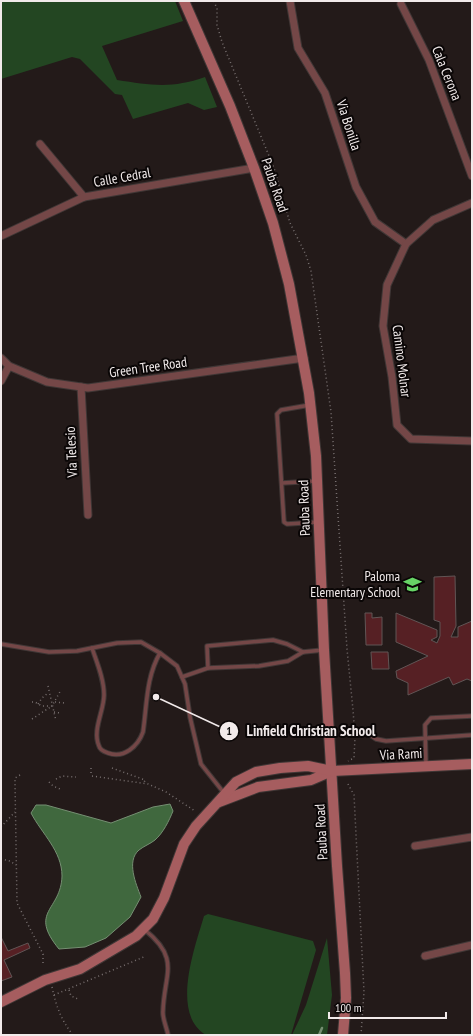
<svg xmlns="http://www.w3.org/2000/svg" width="473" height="1036" font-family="'PT Sans Narrow',sans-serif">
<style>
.green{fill:#234622}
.water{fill:#40683e;stroke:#758f72}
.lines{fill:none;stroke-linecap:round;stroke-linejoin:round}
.stream{stroke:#758f72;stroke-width:2.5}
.building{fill:#562024;stroke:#615555}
.lane-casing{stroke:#403736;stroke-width:5.5}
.street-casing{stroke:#403736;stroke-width:9}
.secondary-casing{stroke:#403736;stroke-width:12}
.path{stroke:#787070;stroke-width:1.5;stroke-dasharray:1 3;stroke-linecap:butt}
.lane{stroke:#744747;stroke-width:3.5}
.street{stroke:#744747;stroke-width:7}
.secondary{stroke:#a65d5f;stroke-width:10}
.labels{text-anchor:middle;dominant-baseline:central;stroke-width:4;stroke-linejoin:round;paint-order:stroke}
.street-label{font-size:14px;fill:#f1eaea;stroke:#0a0606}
.poi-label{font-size:14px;fill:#f1eaea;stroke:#0a0606;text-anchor:end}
.leader{fill:none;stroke:#f1eaea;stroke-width:1.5}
.callout-dot{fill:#f1eaea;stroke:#0a0606;stroke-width:1.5}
.mark-label{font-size:12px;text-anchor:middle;font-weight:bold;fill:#111}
.callout-label{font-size:15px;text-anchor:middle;font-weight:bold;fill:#f1eaea;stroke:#0a0606;stroke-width:4;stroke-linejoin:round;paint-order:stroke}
</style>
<rect width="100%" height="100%" fill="#231a19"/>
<g class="green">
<path d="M 1,1 L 175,1 L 183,21 L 102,46 L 117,80 C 150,85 172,89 205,77 L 217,107 L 204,110 L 188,103 L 133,119 L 122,95 L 115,94 L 80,59 L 72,57 L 1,79 Z"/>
<path d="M 208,914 L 313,941 L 316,950 L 291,1035 L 206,1035 C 170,1014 195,947 204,916 Z"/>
<polygon points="327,938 332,995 327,1035 292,1035 306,1005"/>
</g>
<path class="water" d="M 170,804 L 173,811 C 169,821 163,833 155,840 C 150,844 144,846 139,850 C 126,861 136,884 141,897 L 130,917 L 106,938 L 85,947 L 59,949 C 28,911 61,911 62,876 C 62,851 42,834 31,813 L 36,805 L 46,805 L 111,823 L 153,807 Z"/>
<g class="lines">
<polyline class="stream" points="319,1035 322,1028"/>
</g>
<g class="building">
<polygon points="455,576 456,626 451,637 458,637 458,627 472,621 472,681 467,679 453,685 449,677 408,695 408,683 397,678 396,671 428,656 396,642 396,613 437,630 437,637 431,640 437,643 440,636 440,622 434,620 434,577"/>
<polygon points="365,613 372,613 372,618 382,617 382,645 366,645"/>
<polygon points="371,652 388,652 389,669 372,669"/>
<polygon points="1,937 8,951 28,943 30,948 4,960 12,977 1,981"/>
</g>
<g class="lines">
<defs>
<g id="lane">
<polyline points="310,405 281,410 277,414 284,522 287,524 318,522"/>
<polyline points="282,483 317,481"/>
<polyline points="1,644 49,652 77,651 117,643 141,642 160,653 177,666 185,684 190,717 201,764 224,793"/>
<path d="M 92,648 C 97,663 104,679 104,695 C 104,711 92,730 99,746 C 100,750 105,752 108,753 C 124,759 138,746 143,732 C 147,705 146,677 160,653"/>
<polyline points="208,668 207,646 273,640 287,644 303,652"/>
<polyline points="182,677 208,668 259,666 288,661 303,652 323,650"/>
<polyline points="364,731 376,739 386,741 472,735"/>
<polyline points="426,766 425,725 431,718 472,716"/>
<path d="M 145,930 C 181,959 164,974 163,1011 C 162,1018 167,1028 168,1035"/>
</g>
<g id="street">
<polyline points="290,1 298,48 325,93 356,187 375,222 406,244"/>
<polyline points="401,4 429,60 472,176"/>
<polyline points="40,144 84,197"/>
<polyline points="472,203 433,220 406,244 387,285 383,326 392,377 397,425 411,439 472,441"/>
<polyline points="1,236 84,197 254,168"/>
<polyline points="1,358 9,366 47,382 88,388 304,358"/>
<polyline points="1,381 9,366"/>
<polyline points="81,387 88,515"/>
<polyline points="415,846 472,837"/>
<polyline points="425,956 472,945"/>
</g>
<g id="secondary">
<polyline points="184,1 230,106 254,168 273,223 289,284 309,393 316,456 324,650 337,866 345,973 346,998 343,1035"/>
<polyline points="219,802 258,787 311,780 332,771"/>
<polyline points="1,1002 45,980 80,969 136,936 153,919 164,898 184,844 196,826 236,782 256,772 280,768 308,766 332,771 472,764"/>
</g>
</defs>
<use href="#lane" class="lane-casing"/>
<use href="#street" class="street-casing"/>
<use href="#secondary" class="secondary-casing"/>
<g class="path">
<polyline points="214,1 217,9 217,25 222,42 274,168 290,223 306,255 311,271 331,412 347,649 353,710 355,737 354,758 348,761"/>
<polyline points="48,686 56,721"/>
<polyline points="32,702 35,702 42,706 52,706 61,690"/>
<polyline points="55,702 65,703"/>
<polyline points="38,704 42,698 48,693"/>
<polyline points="54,712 60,713"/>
<polyline points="32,719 52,706"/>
<polyline points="112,768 145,780 144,783"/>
<polyline points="91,773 91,766"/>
<polyline points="20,775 15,778 15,783 17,903 43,954 43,966"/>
<polyline points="92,776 148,784 166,792 195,811"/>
<polyline points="56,779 62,776 76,777"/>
<polyline points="49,782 53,786 60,789"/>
<polyline points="348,784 354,795 364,992 361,1035"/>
<polyline points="1,827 15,812"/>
<polyline points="1,859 10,861 16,865"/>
<path d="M 52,987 C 56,1006 61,1020 73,1035"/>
<polyline points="69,990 71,996 78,999"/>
<polyline points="54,995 146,956"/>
</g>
<use href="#lane" class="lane"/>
<use href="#street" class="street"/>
<use href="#secondary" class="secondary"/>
</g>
<defs>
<symbol id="school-bare" viewBox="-9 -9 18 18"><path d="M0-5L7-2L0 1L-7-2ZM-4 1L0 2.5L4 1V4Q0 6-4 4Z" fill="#67d466" stroke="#0a0606" stroke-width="2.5" paint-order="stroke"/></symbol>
</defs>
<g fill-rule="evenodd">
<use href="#school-bare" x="400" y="572" width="25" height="25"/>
</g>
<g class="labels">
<g class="street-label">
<text transform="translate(447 73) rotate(68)">Cala Cerona</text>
<text transform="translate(349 125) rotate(72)">Via Bonilla</text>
<text transform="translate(122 177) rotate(-10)">Calle Cedral</text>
<text transform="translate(275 185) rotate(71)">Pauba Road</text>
<text transform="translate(402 361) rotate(83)">Camino Molnar</text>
<text transform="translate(148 367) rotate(-8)">Green Tree Road</text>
<text transform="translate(71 452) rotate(-93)">Via Telesio</text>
<text transform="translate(304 508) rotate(-92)">Pauba Road</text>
<text transform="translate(401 754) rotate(-3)">Via Rami</text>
<text transform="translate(321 832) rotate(-93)">Pauba Road</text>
</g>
<g class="poi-label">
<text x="400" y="576">Paloma<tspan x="400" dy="16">Elementary School</tspan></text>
</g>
</g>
<path class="leader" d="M156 697L229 731"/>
<g class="callout-dot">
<circle cx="156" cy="697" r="4"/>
<circle cx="229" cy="731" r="10"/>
</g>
<g class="mark-label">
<text x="229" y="735">1</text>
</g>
<g class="callout-label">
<text x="311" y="736">Linfield Christian School</text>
</g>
<rect width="473" height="1036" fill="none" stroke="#f1eaea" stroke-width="4"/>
<path d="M329 1012v6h117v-6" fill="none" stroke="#f1eaea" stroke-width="2"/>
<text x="335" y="1012" font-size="12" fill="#f1eaea" stroke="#0a0606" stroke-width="3" paint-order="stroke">100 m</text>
</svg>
